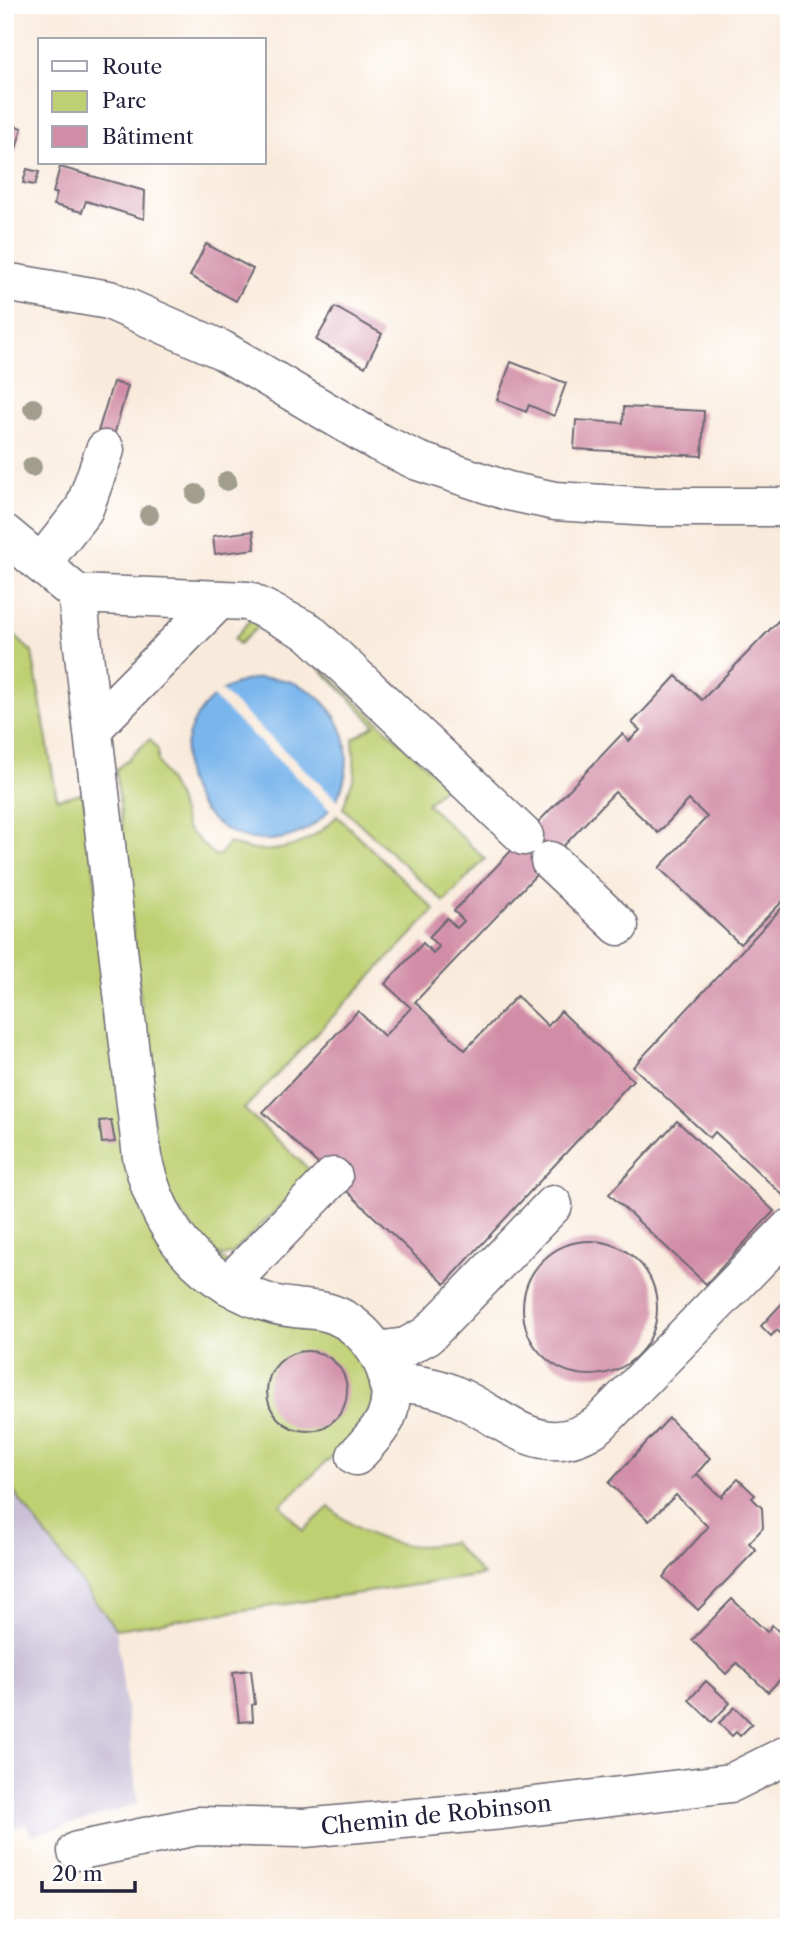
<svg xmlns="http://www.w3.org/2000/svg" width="794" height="1933" font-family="'Libre Caslon Text',serif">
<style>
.industrial{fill:#c9bfd7}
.green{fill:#bfd073;stroke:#707957;stroke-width:2;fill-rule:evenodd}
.water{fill:#7ab6ec;stroke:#4e6c94;stroke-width:2}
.pier{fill:#f9ebdc}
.building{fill:#d28da6}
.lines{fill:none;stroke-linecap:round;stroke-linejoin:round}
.minor-casing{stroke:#6d6873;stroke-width:41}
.minor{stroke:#fff;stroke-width:38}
.tree{fill:#a19e8e}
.labels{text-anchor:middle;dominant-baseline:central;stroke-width:7;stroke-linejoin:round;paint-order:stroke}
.street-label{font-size:23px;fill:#22223b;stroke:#fff}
</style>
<rect width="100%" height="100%" fill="#fff"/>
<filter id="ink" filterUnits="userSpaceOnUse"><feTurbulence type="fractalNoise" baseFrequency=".0143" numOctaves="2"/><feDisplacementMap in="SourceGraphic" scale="14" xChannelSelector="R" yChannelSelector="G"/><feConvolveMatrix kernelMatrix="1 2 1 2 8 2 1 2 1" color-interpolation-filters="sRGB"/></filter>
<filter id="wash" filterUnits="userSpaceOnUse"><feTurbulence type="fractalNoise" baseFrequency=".00686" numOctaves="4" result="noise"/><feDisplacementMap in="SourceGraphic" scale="28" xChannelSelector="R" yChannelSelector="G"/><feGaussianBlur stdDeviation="1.57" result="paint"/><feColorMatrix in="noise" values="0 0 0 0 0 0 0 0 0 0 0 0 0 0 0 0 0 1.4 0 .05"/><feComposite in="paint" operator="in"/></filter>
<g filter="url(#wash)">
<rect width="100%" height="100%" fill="#f9ebdc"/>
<polygon class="industrial" points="5,1480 116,1629 138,1804 31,1836 27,1824 5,1831"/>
<g class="green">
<path d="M 251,619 L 285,634 L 446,785 L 427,804 L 485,859 L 444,902 L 343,808 L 355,774 L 353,739 L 375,725 C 340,689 305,647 258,627 L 239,644 L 234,639 Z"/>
<path d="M 5,627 L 32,652 L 57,799 L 83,793 L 141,1206 L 317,1321 L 368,1359 L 373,1402 L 361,1429 L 281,1505 L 303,1531 L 329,1507 C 366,1539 404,1553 452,1542 L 483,1575 L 116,1629 L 5,1480 ZM 302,1359 C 321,1358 333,1369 338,1386 C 339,1398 336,1408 327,1416 C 289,1448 245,1375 302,1359 Z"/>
<path d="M 150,739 L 158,750 L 158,762 L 178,799 L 186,828 L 214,855 L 220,855 L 228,843 C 270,859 307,848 337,816 L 435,910 L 244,1109 L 313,1173 L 233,1253 L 223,1256 L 209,1251 L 160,1185 L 116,770 Z"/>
</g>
<circle class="water" cx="266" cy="759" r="81"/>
<polygon class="pier" points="219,689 339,802 332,812 211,695"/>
<g id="blocks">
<g class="building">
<polygon points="5,123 22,128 11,166 5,165"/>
<polygon points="60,167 145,191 144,219 86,201 82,212 54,205 57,193 53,193"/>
<polygon points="27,169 39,172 35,185 23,183"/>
<polygon points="206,244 253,269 236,301 190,276"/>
<polygon points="335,307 382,334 365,367 316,340"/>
<polygon points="511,362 566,383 554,416 529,405 526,412 497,400"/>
<polygon points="113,382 128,386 113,439 97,435"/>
<polygon points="624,407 704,411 702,456 574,449 576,420 623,423"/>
<polygon points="253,531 255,549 215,554 213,536"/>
<polygon points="780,619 789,627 789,895 740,944 659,868 707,817 689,800 658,833 615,792 415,1002 465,1050 517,996 548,1026 561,1011 633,1080 445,1284 263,1112 358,1011 384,1036 411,1008 385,984 423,943 433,953 439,947 429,937 447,918 457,928 464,921 454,911 622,734 629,741 640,730 632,723 676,676 702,700"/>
<polygon points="789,900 789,1195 786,1198 715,1132 710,1138 633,1067"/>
<polygon points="111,1120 115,1142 102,1143 99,1121"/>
<polygon points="677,1121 774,1211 706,1284 609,1194"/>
<circle cx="590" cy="1308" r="67"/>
<polygon points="785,1300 789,1303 789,1341 777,1330 771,1336 761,1326"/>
<circle cx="307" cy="1391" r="40"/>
<polygon points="669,1418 710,1458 692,1479 697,1474 721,1497 738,1479 755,1495 752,1498 762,1508 763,1528 749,1543 756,1550 698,1610 663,1577 708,1527 676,1495 649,1521 609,1483"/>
<polygon points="732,1599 767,1632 772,1625 789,1641 789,1670 768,1692 737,1663 726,1674 692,1640"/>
<polygon points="251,1670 255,1704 252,1705 253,1721 239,1722 233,1672"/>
<polygon points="706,1681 730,1703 712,1722 689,1700"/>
<polygon points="735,1707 752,1724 740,1736 736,1732 732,1736 719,1723"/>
</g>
</g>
</g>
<g filter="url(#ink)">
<use href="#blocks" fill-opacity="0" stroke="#6d6873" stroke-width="2"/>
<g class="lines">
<defs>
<g id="minor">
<polyline points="5,282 109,300 222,350 378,442 418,461 508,491 555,501 651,507 789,507"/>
<polyline points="5,534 77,594 248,601 309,632 524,836"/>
<polyline points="41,564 84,509 105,450"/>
<path d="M 77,594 L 142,1157 C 154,1210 181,1258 230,1286 C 249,1297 272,1306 295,1308 C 308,1310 320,1309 332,1314 C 369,1326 403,1379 386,1418 C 379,1432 366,1444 356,1456"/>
<polyline points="93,728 219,600"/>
<polyline points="550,861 619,926"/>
<polyline points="228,1285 333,1177"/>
<polyline points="377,1351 406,1347 428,1335 553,1205"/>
<path d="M 388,1383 C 410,1383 431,1385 452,1394 C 504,1416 543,1466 599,1424 L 789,1229"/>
<polyline points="77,1851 197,1826 304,1828 502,1810 731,1783 789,1754"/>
</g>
</defs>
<use href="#minor" class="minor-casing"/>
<use href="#minor" class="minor"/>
</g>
<g class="tree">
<circle cx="33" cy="408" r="10"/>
<circle cx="32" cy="467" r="10"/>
<circle cx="227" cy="481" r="10"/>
<circle cx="196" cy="494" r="10"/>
<circle cx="149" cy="515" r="10"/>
</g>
</g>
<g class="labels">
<g class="street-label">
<text transform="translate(436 1815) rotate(-6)">Chemin de Robinson</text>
</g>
</g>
<rect width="794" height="1933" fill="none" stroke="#fff" stroke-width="28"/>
<rect x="38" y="38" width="228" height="126" fill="#ffffff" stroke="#a7a7b1" stroke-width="2"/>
<rect x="52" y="61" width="35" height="10" fill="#ffffff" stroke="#a7a7b1" stroke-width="2"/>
<text x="102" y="74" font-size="21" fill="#22223b">Route</text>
<rect x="52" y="91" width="35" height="21" fill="#bfd073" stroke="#a7a7b1" stroke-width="2"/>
<text x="102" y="108" font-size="21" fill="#22223b">Parc</text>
<rect x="52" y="126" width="35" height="21" fill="#d28da6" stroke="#a7a7b1" stroke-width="2"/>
<text x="102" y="144" font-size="21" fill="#22223b">Bâtiment</text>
<path d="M42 1881v10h93v-10" fill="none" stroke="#22223b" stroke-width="3.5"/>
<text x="52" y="1881" font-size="21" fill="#22223b" stroke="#ffffff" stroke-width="5" paint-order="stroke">20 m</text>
</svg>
